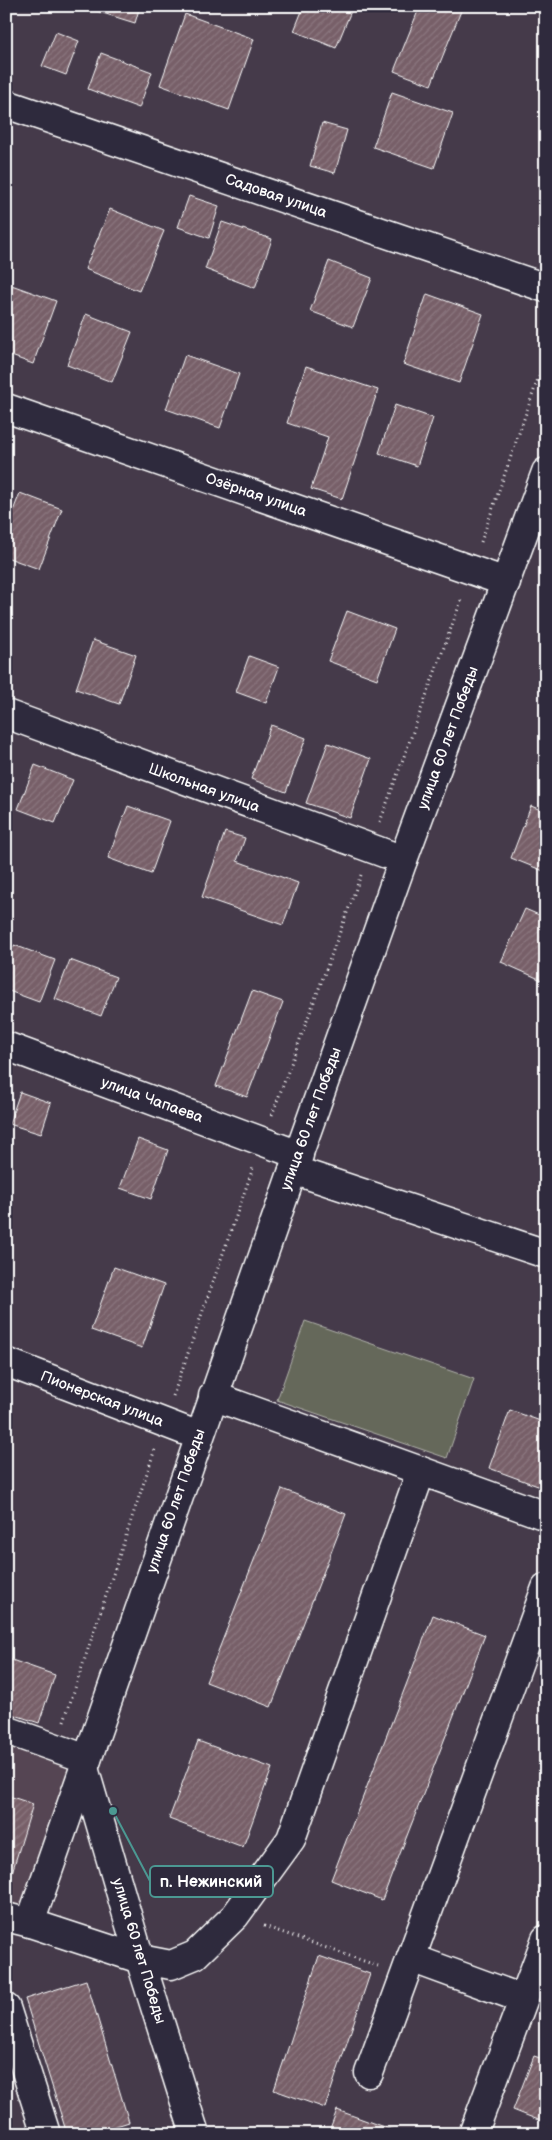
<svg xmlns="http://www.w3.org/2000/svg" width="552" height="2140" font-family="'Balsamiq Sans',sans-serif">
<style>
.built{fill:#544553}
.grass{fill:#65685a;stroke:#b2b4ac}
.building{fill:url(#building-hatch);stroke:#fff}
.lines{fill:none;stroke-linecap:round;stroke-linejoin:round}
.minor-casing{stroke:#fff;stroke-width:31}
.path{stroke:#fff;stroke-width:3;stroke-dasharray:1 4;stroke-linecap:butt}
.minor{stroke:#2f2a3d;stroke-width:28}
.labels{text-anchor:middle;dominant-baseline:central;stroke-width:5;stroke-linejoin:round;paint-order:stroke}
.street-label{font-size:15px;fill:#fff;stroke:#2f2a3d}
.leader{fill:none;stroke:#4b9892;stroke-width:2}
.callout-dot{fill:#4b9892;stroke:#2f2a3d;stroke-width:2}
.callout{fill:#2f2a3d;stroke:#4b9892;stroke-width:2}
.callout-label{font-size:16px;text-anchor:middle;font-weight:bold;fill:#fff}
</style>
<defs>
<pattern id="building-hatch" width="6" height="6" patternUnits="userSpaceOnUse" patternTransform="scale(1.25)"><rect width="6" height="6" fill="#775f68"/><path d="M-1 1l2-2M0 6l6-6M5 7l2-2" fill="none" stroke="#8b777f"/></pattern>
</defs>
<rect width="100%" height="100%" fill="#453a4a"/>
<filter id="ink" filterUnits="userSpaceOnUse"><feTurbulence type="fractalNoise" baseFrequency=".02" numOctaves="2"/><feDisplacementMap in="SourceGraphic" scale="10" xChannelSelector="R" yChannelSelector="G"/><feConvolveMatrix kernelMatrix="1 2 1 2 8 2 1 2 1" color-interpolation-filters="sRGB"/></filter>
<g filter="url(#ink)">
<polygon class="built" points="6,1727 84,1768 30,1923 6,1917"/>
<polygon class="grass" points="305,1321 474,1379 447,1458 277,1400"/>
<g class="building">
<polygon points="80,6 140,6 135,23"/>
<polygon points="304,6 353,6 336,48 294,31"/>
<polygon points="420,6 463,6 431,85 394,71"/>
<polygon points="185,14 254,39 229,110 160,85"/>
<polygon points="56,32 79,41 66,75 42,66"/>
<polygon points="101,53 152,72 139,108 88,89"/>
<polygon points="392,92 453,113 434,168 373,147"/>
<polygon points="322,123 347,130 335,173 310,166"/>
<polygon points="189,196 219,206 209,238 178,227"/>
<polygon points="110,209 164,231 139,291 85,269"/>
<polygon points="222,222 272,239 255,288 205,269"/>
<polygon points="329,261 372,278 353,327 310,311"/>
<polygon points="6,283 56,301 33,364 6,354"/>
<polygon points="427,294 483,314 459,383 403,364"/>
<polygon points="86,314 132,332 112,382 67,365"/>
<polygon points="185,355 239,374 220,428 166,409"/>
<polygon points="306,366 378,390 342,499 311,489 328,437 287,423"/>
<polygon points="395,405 433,418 417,466 379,453"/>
<polygon points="20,493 62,509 39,569 6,557 6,529"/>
<polygon points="347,611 395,629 377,679 328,661"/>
<polygon points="93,640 136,655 119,704 76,689"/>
<polygon points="249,656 279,667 266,703 236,692"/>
<polygon points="271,725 306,738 286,792 251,779"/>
<polygon points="328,743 371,759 350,818 306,803"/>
<polygon points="35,765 73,780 55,823 18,809"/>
<polygon points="128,806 170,821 151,874 108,858"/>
<polygon points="531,806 546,812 546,872 511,858"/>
<polygon points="225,832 245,838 237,861 298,883 283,925 202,897"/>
<polygon points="525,909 546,918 546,982 501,962"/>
<polygon points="14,945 55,960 39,1002 6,990 6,966"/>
<polygon points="70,960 116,977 101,1016 55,999"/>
<polygon points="252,991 283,1002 247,1097 216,1086"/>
<polygon points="20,1092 51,1103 41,1134 9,1124"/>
<polygon points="138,1139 168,1150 151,1199 120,1188"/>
<polygon points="114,1267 164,1285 142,1348 91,1330"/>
<polygon points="510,1410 546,1423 546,1489 489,1468"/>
<polygon points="282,1489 346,1514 271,1707 206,1682"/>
<polygon points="433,1615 485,1635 382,1900 331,1880"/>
<polygon points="6,1658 55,1675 39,1723 6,1712"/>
<polygon points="198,1741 272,1768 243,1847 169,1819"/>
<polygon points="6,1795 33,1804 6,1892"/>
<polygon points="319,1956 370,1974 325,2108 274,2090"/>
<polygon points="86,1980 129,2122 91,2134 67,2134 25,1999"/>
<polygon points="534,2056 546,2060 546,2123 513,2110"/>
<polygon points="337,2110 403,2134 328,2134"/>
</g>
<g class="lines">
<defs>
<g id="minor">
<polyline points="6,104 546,288"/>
<polyline points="6,408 506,582"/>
<polyline points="6,714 403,860"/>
<polyline points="6,1046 299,1155"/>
<polyline points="293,1170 546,1254"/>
<polyline points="6,1362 199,1436"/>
<polyline points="213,1396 546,1516"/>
<polyline points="6,1730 87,1759"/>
<polyline points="84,1768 140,1959 195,2134"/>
<polyline points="6,1917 30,1923 140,1959 171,1965 195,1955 235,1916 291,1839 421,1471"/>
<polyline points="30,1923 293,1170 403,860 546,472"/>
<polyline points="411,1958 523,1999"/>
<polyline points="6,2008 46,2134"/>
<polyline points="369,2073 546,1588"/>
<polyline points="473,2134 546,1939"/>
</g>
</defs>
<use href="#minor" class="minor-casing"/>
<g class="path">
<polyline points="481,542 546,356"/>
<polyline points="380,822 462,598"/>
<polyline points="272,1115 361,875"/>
<polyline points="173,1396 253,1168"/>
<polyline points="64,1721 155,1449"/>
<polyline points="264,1926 378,1966"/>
</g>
<use href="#minor" class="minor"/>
</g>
</g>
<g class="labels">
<g class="street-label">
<text transform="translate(276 196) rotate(19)">Садовая улица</text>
<text transform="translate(256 495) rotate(19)">Озёрная улица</text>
<text transform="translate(448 738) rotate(-70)">улица 60 лет Победы</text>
<text transform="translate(204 788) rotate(20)">Школьная улица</text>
<text transform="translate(152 1100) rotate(20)">улица Чапаева</text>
<text transform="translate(311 1119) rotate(-70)">улица 60 лет Победы</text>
<text transform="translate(102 1399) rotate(21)">Пионерская улица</text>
<text transform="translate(176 1501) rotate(-71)">улица 60 лет Победы</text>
<text transform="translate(139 1951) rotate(73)">улица 60 лет Победы</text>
</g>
</g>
<path class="leader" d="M113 1811L150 1881"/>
<circle class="callout-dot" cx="113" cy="1811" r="5"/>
<rect class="callout" x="150" y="1866" width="123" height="31" rx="5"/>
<g class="callout-label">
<text x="211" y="1887">п. Нежинский</text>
</g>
<rect width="552" height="2140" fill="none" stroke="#2f2a3d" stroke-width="25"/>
<rect x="12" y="12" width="527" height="2115" fill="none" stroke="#fff" stroke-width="2" filter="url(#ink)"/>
</svg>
